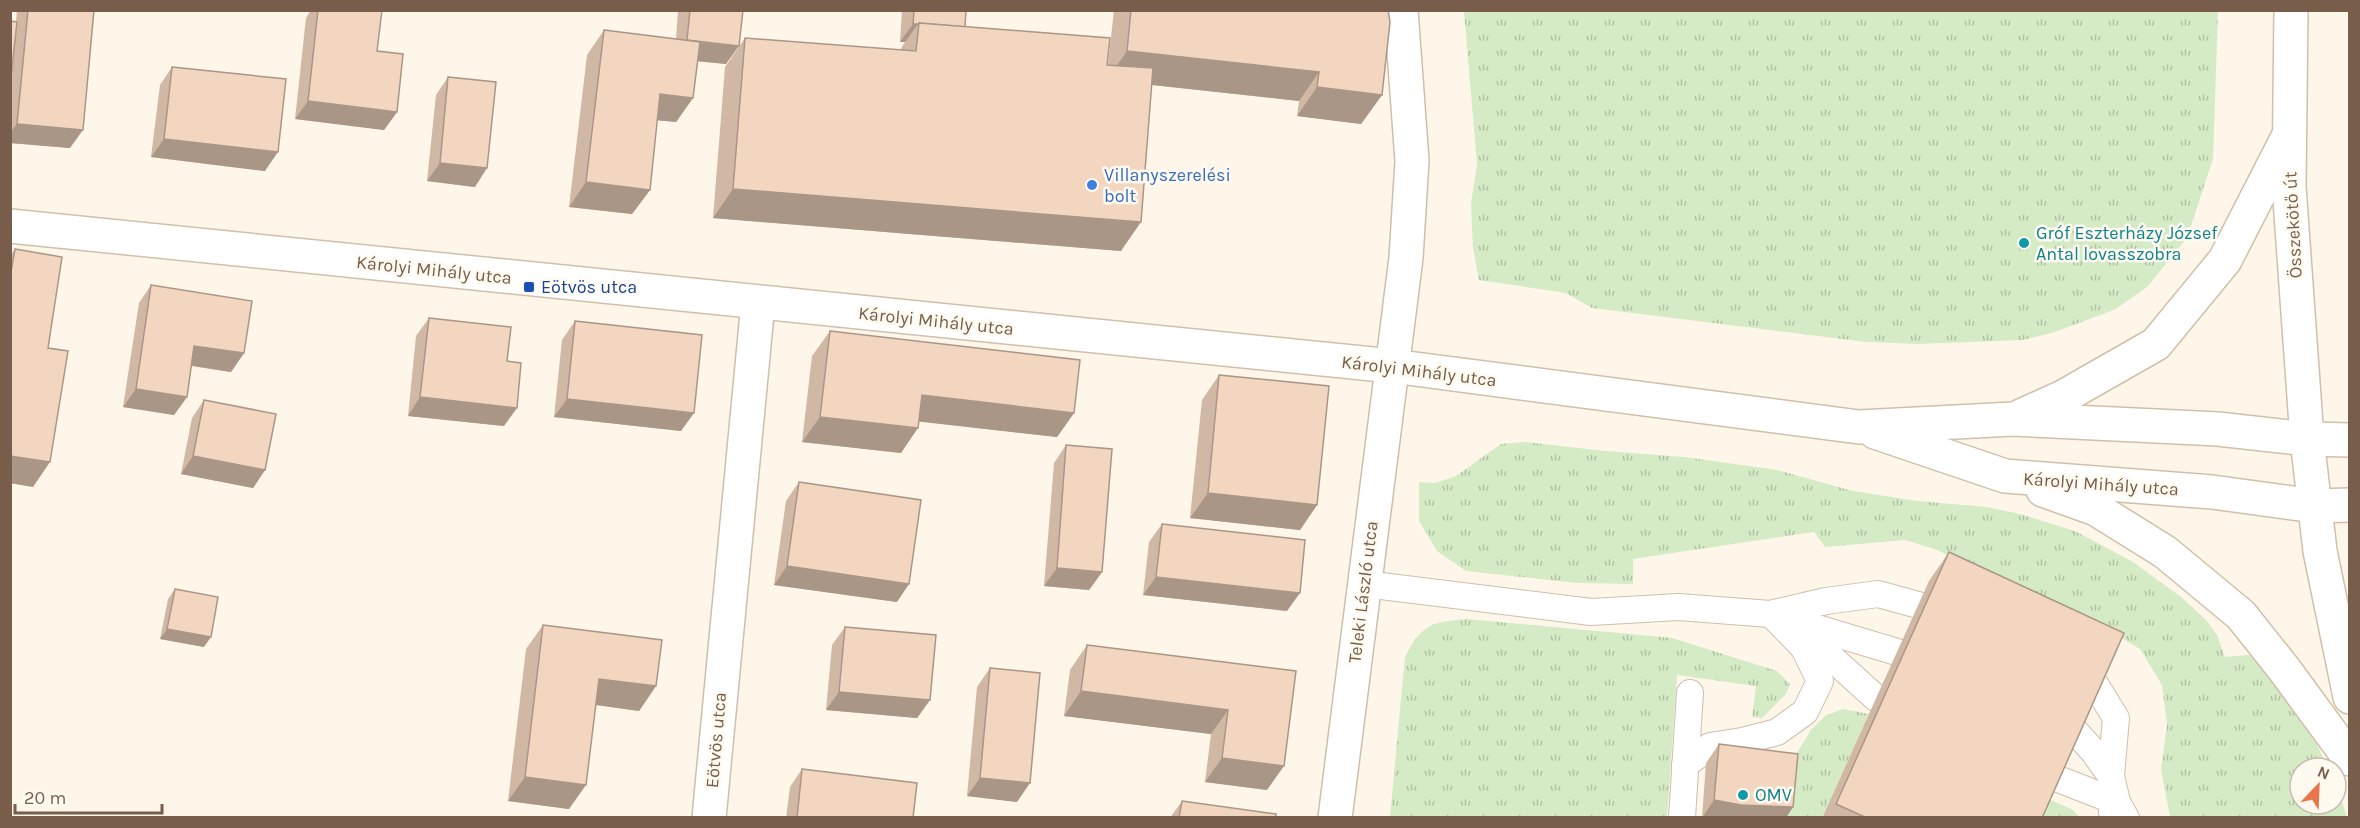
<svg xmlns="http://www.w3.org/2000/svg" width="2360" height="828" font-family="Karla,sans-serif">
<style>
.grass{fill:url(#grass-tufts)}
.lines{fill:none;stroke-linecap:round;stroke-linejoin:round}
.lane-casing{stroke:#cfbead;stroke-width:28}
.street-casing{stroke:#cfbead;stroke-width:36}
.secondary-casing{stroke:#d2bfab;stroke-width:36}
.lane{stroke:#fff;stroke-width:26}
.street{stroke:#fff;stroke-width:33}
.secondary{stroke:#fff;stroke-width:33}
.wall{fill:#d1b8a5}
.shaded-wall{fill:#aa9686}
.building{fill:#f3d6c0;stroke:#aa9686;stroke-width:1.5}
.shop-dot{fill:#3f7fe0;stroke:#fffaf0;stroke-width:2}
.culture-dot{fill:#0f9aa8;stroke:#fffaf0;stroke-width:2}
.transit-dot{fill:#1a4fb4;stroke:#fffaf0;stroke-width:2}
.labels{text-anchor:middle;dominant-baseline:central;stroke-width:5;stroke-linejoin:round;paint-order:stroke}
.shop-label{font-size:18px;fill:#366cbe;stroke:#fffaf0;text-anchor:start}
.street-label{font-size:18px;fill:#785d4b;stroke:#fffaf0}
.culture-label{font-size:18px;fill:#0d838f;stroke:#fffaf0;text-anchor:start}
.transit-label{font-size:18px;fill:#164399;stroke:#fffaf0;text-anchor:start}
</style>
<defs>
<pattern id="grass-tufts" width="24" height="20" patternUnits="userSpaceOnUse" patternTransform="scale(1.5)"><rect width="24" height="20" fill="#d4ebc6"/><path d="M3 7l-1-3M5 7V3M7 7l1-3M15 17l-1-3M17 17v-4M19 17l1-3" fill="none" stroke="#b1c2a3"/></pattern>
</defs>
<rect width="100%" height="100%" fill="#fdf6e9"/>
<g class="grass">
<polygon points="1464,11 2218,11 2213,159 2187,238 2148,286 2116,309 2055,332 2023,340 1918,344 1866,342 1592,308 1566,293 1479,280 1473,248 1471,204 1477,164"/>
<polygon points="1525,442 1605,451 1684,457 1777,470 1853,491 1917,501 1987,507 2020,514 2075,531 2133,562 2181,597 2206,620 2217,635 2225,657 2258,654 2298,705 2328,768 2300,768 2300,804 2336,804 2336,785 2347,817 2170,817 2161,769 2167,724 2162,685 2140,649 2106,629 1991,577 1937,550 1905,540 1825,547 1814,532 1633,559 1633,584 1578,583 1466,571 1437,551 1419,521 1419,482 1435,483 1456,476 1501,444"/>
<path d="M 1467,619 L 1672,638 L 1777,671 L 1790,684 L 1786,694 L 1762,718 L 1752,717 L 1756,686 L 1677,675 L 1667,817 L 1390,817 L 1405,657 C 1422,624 1431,622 1467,619 Z"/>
<polygon points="1843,709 1869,714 1822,817 1781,818 1785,772 1811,730 1825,716"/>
<polygon points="2044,797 2073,810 2079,817 2035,818"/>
</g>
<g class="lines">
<defs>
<g id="lane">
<polyline points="1365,584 1591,612 1679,607 1770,614 1897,652"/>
<polyline points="1774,613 1826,601 1878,594 1918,605"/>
<polyline points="1800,635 1824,651 1876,698"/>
<polyline points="2095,684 2116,718 2111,776"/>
<polyline points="2074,730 2093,751 2111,776 2117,802 2126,818"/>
<polyline points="1685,765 1710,746 1742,741 1777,732 1805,712 1820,681 1804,648 1773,616"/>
<polyline points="2053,777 2117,802 2112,812"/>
<polyline points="1682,818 1690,693"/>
</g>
<g id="street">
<polyline points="709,818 758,303"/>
<polyline points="1335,818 1406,258 1412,161 1401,10"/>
</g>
<g id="secondary">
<polyline points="2291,10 2289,186 2307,439 2320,551 2350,697"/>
<polyline points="10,226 1392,366 1859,427 2013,419 2218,429 2307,439 2350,440"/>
<polyline points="2021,416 2063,397 2156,344 2225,260 2287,139"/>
<polyline points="1875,432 2005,476 2212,492 2315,506 2350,505"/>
<polyline points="2043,490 2096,509 2165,552 2241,615 2284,669 2350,759"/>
</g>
</defs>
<use href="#lane" class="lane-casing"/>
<use href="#street" class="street-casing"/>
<use href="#secondary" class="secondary-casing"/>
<use href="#lane" class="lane"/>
<use href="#street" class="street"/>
<use href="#secondary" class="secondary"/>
</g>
<g class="wall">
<polygon points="17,10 94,10 70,148 10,143 10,21 16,22"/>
<polygon points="311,10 382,10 377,51 397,112 384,130 295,119 306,18"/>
<polygon points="678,10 743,10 726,64 698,61 693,98 676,122 657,120 650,190 632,214 569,207 587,55 604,30 676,39"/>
<polygon points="902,10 966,10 965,27 1108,65 1114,10 1388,10 1382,95 1361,124 1297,116 1299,101 1152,85 1121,251 713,218 725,67 745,38 900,50 905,42 900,42"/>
<polygon points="172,67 265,171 151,157 160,85"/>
<polygon points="448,77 475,187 427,181 436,95"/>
<polygon points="15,249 48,348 33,487 10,483 10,256"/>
<polygon points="151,285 244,353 231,372 191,366 187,397 174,415 123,407 139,303"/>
<polygon points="429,318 507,361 504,426 408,416 416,336"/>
<polygon points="575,321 681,431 554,417 562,340"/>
<polygon points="830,331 1074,413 1057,437 919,421 901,453 802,442 812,356"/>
<polygon points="1219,375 1317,505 1300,530 1190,518 1202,400"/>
<polygon points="204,400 265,470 253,488 181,474 192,418"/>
<polygon points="1066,445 1102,572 1089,590 1044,586 1054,463"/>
<polygon points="799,482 897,602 774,585 786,501"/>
<polygon points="1162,524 1287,611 1143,595 1149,542"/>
<polygon points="1949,552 2042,818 1822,818 1929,581"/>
<polygon points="175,589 204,647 160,639 168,599"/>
<polygon points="543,625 656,686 639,711 596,705 569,809 508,801 526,649"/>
<polygon points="845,627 930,700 917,718 826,710 832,645"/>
<polygon points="1087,645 1296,671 1267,790 1205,782 1211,734 1064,716 1070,670"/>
<polygon points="990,668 1017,802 967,796 977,687"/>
<polygon points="1719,744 1786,818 1702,818 1706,763"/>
<polygon points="802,769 913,818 786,818 790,787"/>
<polygon points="1182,801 1276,818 1170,818"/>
</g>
<g class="shaded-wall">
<polygon points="913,24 918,24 905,42 900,42"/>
<polygon points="687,41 739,46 726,64 674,59"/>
<polygon points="1127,51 1319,72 1299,101 1107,80"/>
<polygon points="1317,87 1382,95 1361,124 1297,116"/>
<polygon points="660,94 693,98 676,122 643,119"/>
<polygon points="308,101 397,112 384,130 295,119"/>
<polygon points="17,124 83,130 70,148 10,143 10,133"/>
<polygon points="164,139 278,152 265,171 151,157"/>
<polygon points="440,163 487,168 475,187 427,181"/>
<polygon points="586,182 650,190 632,214 569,207"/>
<polygon points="733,189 1141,222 1121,251 713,218"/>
<polygon points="194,346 244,353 231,372 181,364"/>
<polygon points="136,389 187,397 174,415 123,407"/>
<polygon points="922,395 1074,413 1057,437 905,420"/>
<polygon points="420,397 517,408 504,426 408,416"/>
<polygon points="567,399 694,413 681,431 554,417"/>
<polygon points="820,417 918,428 901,453 802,442"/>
<polygon points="10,456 50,462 33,487 10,483"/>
<polygon points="193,456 265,470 253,488 181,474"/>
<polygon points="1208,493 1317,505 1300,530 1190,518"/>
<polygon points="787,566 909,584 897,602 774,585"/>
<polygon points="1057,568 1102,572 1089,590 1044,586"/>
<polygon points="1156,577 1300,593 1287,611 1143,595"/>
<polygon points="167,629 211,637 204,647 160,639"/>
<polygon points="599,679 656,686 639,711 582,703"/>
<polygon points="1081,691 1228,710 1211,734 1064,716"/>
<polygon points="839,692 930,700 917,718 826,710"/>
<polygon points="1222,758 1284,766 1267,790 1205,782"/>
<polygon points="525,777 586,785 569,809 508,801"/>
<polygon points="980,778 1030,783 1017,802 967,796"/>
<polygon points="1714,800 1793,807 1786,818 1702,818"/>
</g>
<g class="building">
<polygon points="28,10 94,10 83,130 17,124"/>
<polygon points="318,10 382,10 377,51 403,54 397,112 308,101"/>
<polygon points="690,10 743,10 739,46 687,40"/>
<polygon points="914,10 966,10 965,27 919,23 919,24 913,24"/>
<polygon points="1131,10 1388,10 1390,22 1382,95 1317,87 1319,72 1127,51"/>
<polygon points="10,21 17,22 10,86"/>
<polygon points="919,23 1110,38 1107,65 1153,68 1141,222 733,189 745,38 916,51"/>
<polygon points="604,30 700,42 693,98 660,94 650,190 586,182"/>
<polygon points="172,67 286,79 278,152 164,139"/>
<polygon points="448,77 496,82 487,168 440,163"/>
<polygon points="15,249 62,257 48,348 68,351 50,462 10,456 10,278"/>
<polygon points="151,285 252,301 244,353 194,346 187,397 136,389"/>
<polygon points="429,318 511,327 507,361 521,363 517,408 420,397"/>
<polygon points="575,321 702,335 694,413 567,399"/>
<polygon points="830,331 1080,360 1074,413 922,395 918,428 820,417"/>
<polygon points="1219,375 1329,386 1317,505 1208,493"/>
<polygon points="204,400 276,414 265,470 193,456"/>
<polygon points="1066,445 1112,449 1102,572 1057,568"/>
<polygon points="799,482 921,500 909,584 787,566"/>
<polygon points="1162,524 1305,540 1300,593 1156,577"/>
<polygon points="1949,552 2124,633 2042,818 1867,818 1836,804"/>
<polygon points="175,589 218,597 211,637 167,629"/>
<polygon points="543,625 662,640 656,686 599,679 586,785 525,777"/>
<polygon points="845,627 936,635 930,700 839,692"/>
<polygon points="1087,645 1296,671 1284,766 1222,758 1228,710 1081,691"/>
<polygon points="990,668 1040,673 1030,783 980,778"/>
<polygon points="1719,744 1798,754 1793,807 1741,805 1714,800"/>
<polygon points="802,769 917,783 913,818 797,818"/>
<polygon points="1182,801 1276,814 1276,818 1179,818"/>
</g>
<circle class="shop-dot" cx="1092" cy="185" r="6"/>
<g class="culture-dot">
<circle cx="2024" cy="243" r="6"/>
<circle cx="1743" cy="795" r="6"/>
</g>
<rect class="transit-dot" x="523" y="281" width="12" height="12" rx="3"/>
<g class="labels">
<g class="shop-label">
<text x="1104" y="175">Villanyszerelési<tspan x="1104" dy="21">bolt</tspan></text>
</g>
<g class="street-label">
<text transform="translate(2293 225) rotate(-93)">Összekötő út</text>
<text transform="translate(434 270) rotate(6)">Károlyi Mihály utca</text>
<text transform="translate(936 321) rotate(6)">Károlyi Mihály utca</text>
<text transform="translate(1419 371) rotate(7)">Károlyi Mihály utca</text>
<text transform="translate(2101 484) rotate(4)">Károlyi Mihály utca</text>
<text transform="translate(1363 592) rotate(-83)">Teleki László utca</text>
<text transform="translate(716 740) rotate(-85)">Eötvös utca</text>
</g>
<g class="culture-label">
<text x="2036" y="233">Gróf Eszterházy József<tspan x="2036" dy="21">Antal lovasszobra</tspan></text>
<text x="1755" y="795">OMV</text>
</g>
<g class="transit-label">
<text x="541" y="287">Eötvös utca</text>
</g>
</g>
<rect width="2360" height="828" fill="none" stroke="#785d4b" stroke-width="24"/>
<g transform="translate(2318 786) rotate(23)"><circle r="28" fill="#fffaf0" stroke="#c9bbae" stroke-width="1.5"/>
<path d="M0-4.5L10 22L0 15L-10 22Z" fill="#e8764d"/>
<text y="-9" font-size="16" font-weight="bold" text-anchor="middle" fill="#785d4b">N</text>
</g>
<path d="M15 804v9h147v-9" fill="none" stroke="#785d4b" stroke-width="3"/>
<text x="24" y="804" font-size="18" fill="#785d4b" stroke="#fffaf0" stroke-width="4.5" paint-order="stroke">20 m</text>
</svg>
